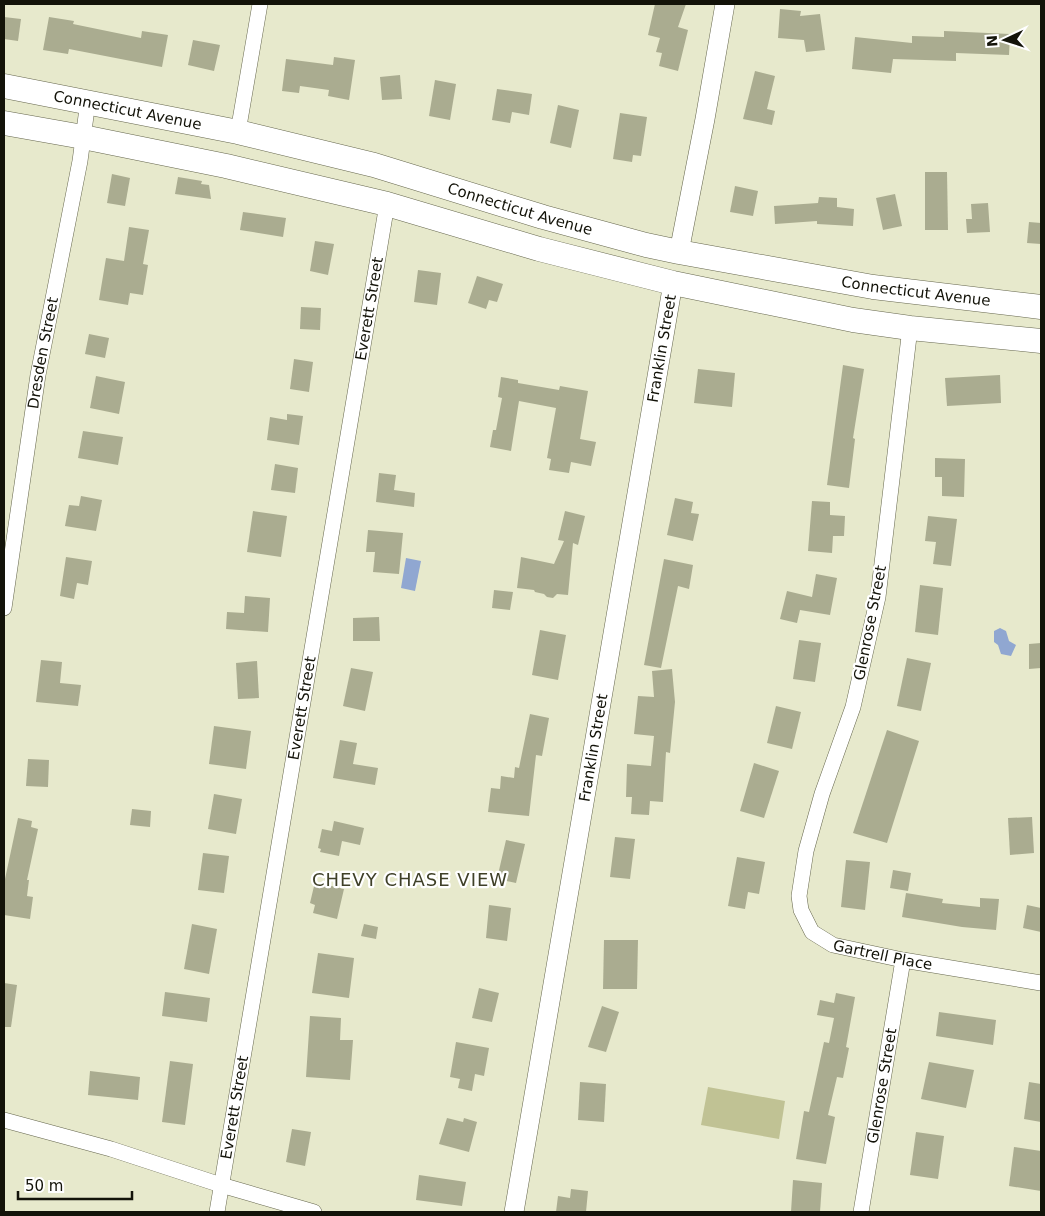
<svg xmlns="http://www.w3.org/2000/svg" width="1045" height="1216" font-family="'DejaVu Sans',sans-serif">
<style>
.grass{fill:#c0c294}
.water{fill:#90a7d1}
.building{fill:#aaac90}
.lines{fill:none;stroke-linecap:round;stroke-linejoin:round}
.minor-casing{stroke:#66674e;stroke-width:16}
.tertiary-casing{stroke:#66674e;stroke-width:20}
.primary-casing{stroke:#66674e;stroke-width:25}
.minor{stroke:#fff;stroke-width:15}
.tertiary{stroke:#fff;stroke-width:19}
.primary{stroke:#fff;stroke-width:24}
.labels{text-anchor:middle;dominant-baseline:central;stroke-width:4.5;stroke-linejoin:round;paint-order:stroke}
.street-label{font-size:15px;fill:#131309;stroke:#fff}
.quarter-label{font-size:18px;letter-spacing:1px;fill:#3f4028;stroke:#fff}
</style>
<rect width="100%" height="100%" fill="#e7e9cc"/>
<polygon class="grass" points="708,1087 785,1101 779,1139 701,1125"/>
<g class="water">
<polygon points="406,558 421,561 415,591 401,588"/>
<polygon points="1000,628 1006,631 1009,641 1016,645 1011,656 1001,654 998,645 994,642 994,631"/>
</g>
<g class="building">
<polygon points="655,4 686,4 678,27 688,30 678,71 659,66 662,53 656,52 660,38 648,35"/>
<polygon points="780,9 801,11 800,16 820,14 825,50 806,52 804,40 778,38"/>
<polygon points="4,17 21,19 18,41 4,39"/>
<polygon points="49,17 74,21 73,24 141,38 142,31 168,35 162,67 69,49 68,54 43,50"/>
<polygon points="944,31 1010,34 1009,55 956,53 956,61 893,59 891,73 852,69 855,37 912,43 912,36 944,37"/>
<polygon points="193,40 220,45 214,71 188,65"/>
<polygon points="334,57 355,60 349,100 328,96 329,90 300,86 299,93 282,91 286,59 333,65"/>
<polygon points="755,71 775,76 767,109 775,111 772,125 743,119"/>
<polygon points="400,75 402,99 382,100 380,77"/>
<polygon points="435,80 456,84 450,120 429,116"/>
<polygon points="497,89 532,94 529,115 512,112 510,123 492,120"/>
<polygon points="558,105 579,110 571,148 550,143"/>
<polygon points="620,113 647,117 641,156 633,155 632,162 613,159"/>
<polygon points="925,172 947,172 948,230 925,230"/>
<polygon points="112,174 130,178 125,206 107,203"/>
<polygon points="178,177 202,181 201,184 209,185 211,199 175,194"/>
<polygon points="735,186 758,191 753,216 730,212"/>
<polygon points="895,194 902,226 883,230 876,198"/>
<polygon points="819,197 837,198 837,207 854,209 853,226 817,224 817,221 775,224 774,206 818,203"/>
<polygon points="988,203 990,232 967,233 966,219 972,219 971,204"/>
<polygon points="243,212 286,218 283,237 240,230"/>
<polygon points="1029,222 1041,223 1041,244 1027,243"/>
<polygon points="129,227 149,230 143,264 148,265 143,295 130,293 128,305 99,300 106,258 124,261"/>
<polygon points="315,241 334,244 328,275 310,271"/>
<polygon points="418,270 441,273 437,305 414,302"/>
<polygon points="477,276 503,284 497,302 489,300 486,309 468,303"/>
<polygon points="301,307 321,308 320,330 300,329"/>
<polygon points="89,334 109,338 105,358 85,354"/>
<polygon points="294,359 313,362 309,392 290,389"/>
<polygon points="843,365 864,369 853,438 855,439 849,488 827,485"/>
<polygon points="698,369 735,373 732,407 694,403"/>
<polygon points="1000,375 1001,403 947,406 945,378"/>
<polygon points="96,376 125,382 119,414 90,408"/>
<polygon points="501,377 518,380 518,383 559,390 560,386 588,391 580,439 596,442 591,466 571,462 569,473 549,470 551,459 547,458 556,408 519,401 511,451 490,447 493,430 496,430 502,398 498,397"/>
<polygon points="287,414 303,416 299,445 267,440 270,417 287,420"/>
<polygon points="83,431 123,437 118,465 78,458"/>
<polygon points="935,458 965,459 964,497 942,496 942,477 935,477"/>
<polygon points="275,464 298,468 295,493 271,490"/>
<polygon points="379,473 396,475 394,490 415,493 414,507 376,502"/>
<polygon points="81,496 102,500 96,531 65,526 69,505 79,506"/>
<polygon points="675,498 693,502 691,513 699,514 693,541 667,535"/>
<polygon points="812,501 830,502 830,515 845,516 844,536 833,536 832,553 808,551"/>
<polygon points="253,511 287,516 281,557 247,552"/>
<polygon points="565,511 585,516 578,545 573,543 568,595 557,594 553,598 547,597 544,594 535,592 534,590 517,588 521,557 554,564 564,541 558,540"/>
<polygon points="928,516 957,519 951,566 933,564 936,542 925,541"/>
<polygon points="368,530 403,533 399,574 373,572 375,552 366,552"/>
<polygon points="66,557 92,561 88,585 77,583 74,599 60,596"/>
<polygon points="664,559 693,565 689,589 678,586 661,668 644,665"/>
<polygon points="816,574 837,578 830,615 800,610 797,623 780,619 787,591 812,597"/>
<polygon points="920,585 943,588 938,635 915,632"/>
<polygon points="494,590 513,592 510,610 492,608"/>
<polygon points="245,596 270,598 268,632 226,629 227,612 244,613"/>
<polygon points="379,617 380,641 353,641 353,618"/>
<polygon points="540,630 566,635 558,680 532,675"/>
<polygon points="799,640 821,643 815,682 793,679"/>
<polygon points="1041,643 1041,668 1029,669 1029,644"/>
<polygon points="907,658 931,663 921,711 897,706"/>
<polygon points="41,660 62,662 60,683 81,685 78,706 36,702"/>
<polygon points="257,661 259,698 238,699 236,663"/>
<polygon points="351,668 373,672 365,711 343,706"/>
<polygon points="672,669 675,702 670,753 666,752 663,802 650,801 649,815 631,814 632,797 626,797 627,764 651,766 654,736 634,734 638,696 654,697 652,671"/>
<polygon points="776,706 801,712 792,749 767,743"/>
<polygon points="530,714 549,718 542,756 536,755 529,816 488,812 491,788 500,789 501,776 514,778 515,767 519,768"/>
<polygon points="214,726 251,731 246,769 209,764"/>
<polygon points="887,730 919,741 887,843 853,833"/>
<polygon points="340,740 357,743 353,764 378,768 375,785 333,778"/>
<polygon points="28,759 49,760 48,787 26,786"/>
<polygon points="754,763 779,771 764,818 740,811"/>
<polygon points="214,794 242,799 236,834 208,829"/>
<polygon points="132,809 151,811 150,827 130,825"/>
<polygon points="1032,817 1034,853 1010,855 1008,818"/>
<polygon points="18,818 32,821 31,827 38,829 27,880 29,880 27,896 33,897 30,919 4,915 5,879"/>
<polygon points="334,821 364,828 360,845 342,841 339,856 320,852 321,849 318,848 322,829 332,831"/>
<polygon points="615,837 635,839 630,879 610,877"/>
<polygon points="506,840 525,844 516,883 497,879"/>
<polygon points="203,853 229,856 224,893 198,890"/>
<polygon points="737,857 765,862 759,894 748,892 745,909 728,906"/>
<polygon points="846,860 870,862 865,910 841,907"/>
<polygon points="893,870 911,873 908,891 890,888"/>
<polygon points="315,882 344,889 337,919 313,913 315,905 310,903"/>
<polygon points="906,893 943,899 942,903 980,907 980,898 999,899 996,930 962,927 902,917"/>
<polygon points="489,905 511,908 507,941 486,938"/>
<polygon points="1027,905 1041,908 1041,932 1023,928"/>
<polygon points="192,924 217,929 209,974 184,969"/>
<polygon points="364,924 378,927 376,939 361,936"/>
<polygon points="604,940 638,940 637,989 603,989"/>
<polygon points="318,953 354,958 349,998 312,993"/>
<polygon points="4,983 17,985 11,1027 4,1027"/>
<polygon points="479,988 499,993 492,1022 472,1018"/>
<polygon points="165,992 210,998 207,1022 162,1016"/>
<polygon points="836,993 855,997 846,1047 849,1048 843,1078 837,1077 828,1115 835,1117 826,1164 796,1159 804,1111 809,1112 824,1042 829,1043 834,1018 817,1015 820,1000 834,1003"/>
<polygon points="602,1006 619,1012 606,1052 588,1047"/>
<polygon points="939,1012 996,1020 993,1045 936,1036"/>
<polygon points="310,1016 341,1018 340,1040 353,1040 350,1080 306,1077"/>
<polygon points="456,1042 489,1048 484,1076 475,1074 472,1091 458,1088 460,1079 450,1077"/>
<polygon points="170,1061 193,1064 185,1125 162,1122"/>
<polygon points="929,1062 974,1070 966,1108 921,1099"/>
<polygon points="90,1071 140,1077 138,1100 88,1095"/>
<polygon points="580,1082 606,1084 604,1122 578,1120"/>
<polygon points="1029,1082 1041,1084 1041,1122 1024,1119"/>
<polygon points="447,1118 463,1122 464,1118 477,1122 469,1152 439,1144"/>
<polygon points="292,1129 311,1132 305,1166 286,1162"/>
<polygon points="916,1132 944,1136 938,1179 910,1175"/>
<polygon points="1014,1147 1041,1151 1041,1191 1009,1186"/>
<polygon points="419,1175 466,1182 462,1206 416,1200"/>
<polygon points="793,1180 822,1183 820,1212 791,1212"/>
<polygon points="571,1189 588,1191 586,1212 556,1212 558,1196 570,1198"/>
</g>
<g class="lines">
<defs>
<g id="minor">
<polyline points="238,132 260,4"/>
<path id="s1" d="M 910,328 L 878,597 L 853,707 L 822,794 L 806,851 L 799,896 L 801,910 L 812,932 L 833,945 L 903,960 L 1041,983"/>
<path id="s2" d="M 4,608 L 38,375 L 80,161 L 88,101"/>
<polyline points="4,1120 111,1149 221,1185 314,1212"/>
<path id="s3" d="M 217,1212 L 387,204"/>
<path id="s4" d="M 861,1212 L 903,960"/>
</g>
<g id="tertiary">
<polyline points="679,252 705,119 725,4"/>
<path id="s5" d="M 514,1212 L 673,283"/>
</g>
<g id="primary">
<path id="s6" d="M 4,86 L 238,132 L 374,165 L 543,217 L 646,245 L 679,252 L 873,287 L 1041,307"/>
<polyline points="4,123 83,137 226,166 387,204 539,249 673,283 853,320 910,328 1041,341"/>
</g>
</defs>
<use href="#minor" class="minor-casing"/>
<use href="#tertiary" class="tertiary-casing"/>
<use href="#primary" class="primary-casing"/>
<use href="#minor" class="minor"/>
<use href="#tertiary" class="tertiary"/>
<use href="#primary" class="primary"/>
</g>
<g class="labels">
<g class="street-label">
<text stroke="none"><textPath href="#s6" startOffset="126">Connecticut Avenue</textPath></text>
<text stroke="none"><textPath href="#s6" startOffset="531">Connecticut Avenue</textPath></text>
<text stroke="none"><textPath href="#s6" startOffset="936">Connecticut Avenue</textPath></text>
<text stroke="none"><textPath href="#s3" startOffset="916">Everett Street</textPath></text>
<text stroke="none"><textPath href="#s5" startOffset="876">Franklin Street</textPath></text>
<text stroke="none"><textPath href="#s2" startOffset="258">Dresden Street</textPath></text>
<text transform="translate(870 623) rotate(-79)">Glenrose Street</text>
<text stroke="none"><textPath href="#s3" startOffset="511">Everett Street</textPath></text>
<text stroke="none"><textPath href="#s5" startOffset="471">Franklin Street</textPath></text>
<text stroke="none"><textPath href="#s1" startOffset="695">Gartrell Place</textPath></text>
<text stroke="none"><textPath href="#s4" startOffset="128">Glenrose Street</textPath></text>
<text stroke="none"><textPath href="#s3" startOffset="106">Everett Street</textPath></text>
</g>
<g class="quarter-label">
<text x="410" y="879">CHEVY CHASE VIEW</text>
</g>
</g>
<rect width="1045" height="1216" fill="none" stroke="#131309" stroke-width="10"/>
<g transform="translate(1005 40) rotate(266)" stroke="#ffffff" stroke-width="4" paint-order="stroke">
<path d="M0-4L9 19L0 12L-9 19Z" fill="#131309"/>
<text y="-8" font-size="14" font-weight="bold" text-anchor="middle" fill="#131309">N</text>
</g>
<path d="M18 1191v8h114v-8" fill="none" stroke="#131309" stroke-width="2.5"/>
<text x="25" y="1191" font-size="15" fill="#131309" stroke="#ffffff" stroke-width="4" paint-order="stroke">50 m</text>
</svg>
